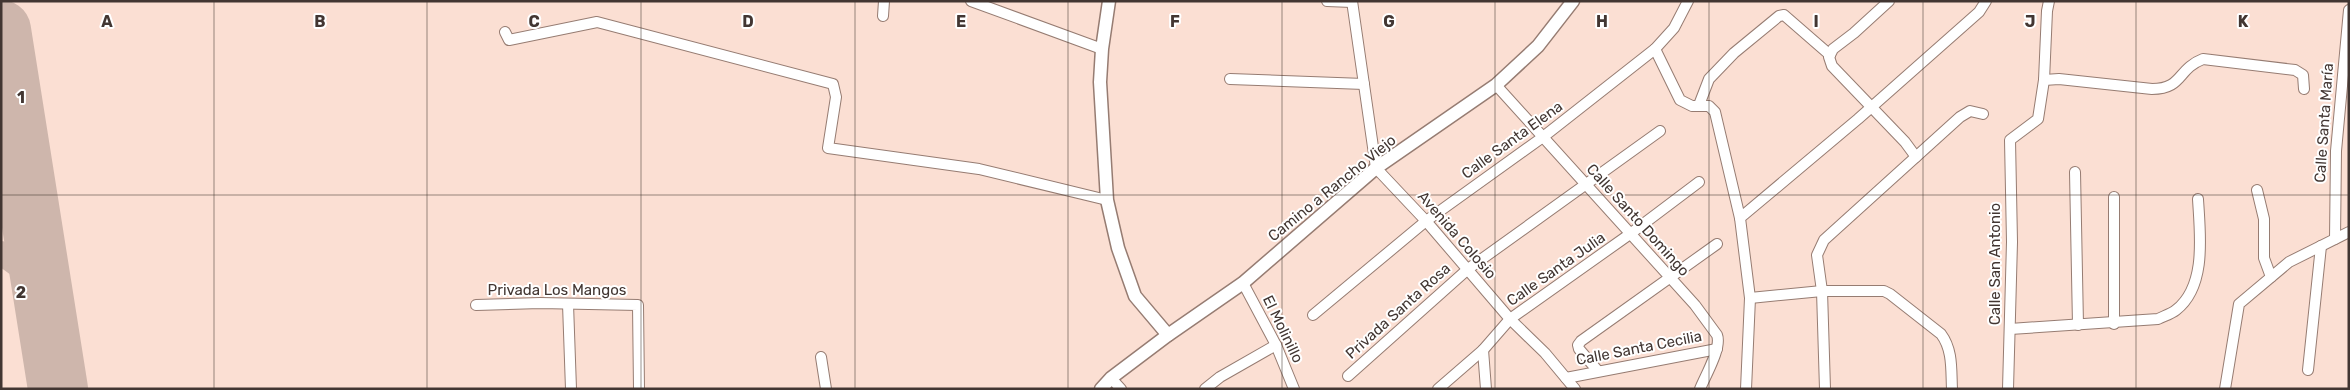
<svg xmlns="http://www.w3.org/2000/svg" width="2350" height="390" font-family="Rubik,sans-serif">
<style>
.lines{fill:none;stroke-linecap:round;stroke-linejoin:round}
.taxiway{stroke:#ceb6ac;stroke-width:24}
.runway{stroke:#ceb6ac;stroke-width:60}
.minor-casing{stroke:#967c72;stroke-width:12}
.tertiary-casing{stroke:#967c72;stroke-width:15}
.minor{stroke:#fff;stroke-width:10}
.tertiary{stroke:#fff;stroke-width:12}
.grid{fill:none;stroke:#423632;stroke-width:1;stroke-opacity:0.55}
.labels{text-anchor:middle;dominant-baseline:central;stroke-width:4;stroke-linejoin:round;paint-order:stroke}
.street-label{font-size:15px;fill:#423632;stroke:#fff}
.grid-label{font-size:16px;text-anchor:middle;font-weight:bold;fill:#423632;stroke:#fff;stroke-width:4;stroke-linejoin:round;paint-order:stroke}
</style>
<rect width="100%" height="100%" fill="#fbdfd3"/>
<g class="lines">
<g class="taxiway">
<polyline points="1,116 15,121"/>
<polyline points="1,253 41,282"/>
</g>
<polyline class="runway" points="1,30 58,389"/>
<defs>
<g id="minor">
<polyline points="971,1 1102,49"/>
<polyline points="1327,1 1352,2"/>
<polyline points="1352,1 1376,168 1426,221 1510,319 1545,353 1575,389"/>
<polyline points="1889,1 1854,33 1833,49 1829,57 1832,66 1905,142 1916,157"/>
<polyline points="883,16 884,1"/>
<polyline points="505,32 509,40 597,22 833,84 836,97 828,148 979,169 1107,200"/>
<polyline points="1655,49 1680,100 1692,106 1709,106 1715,112 1740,218"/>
<polyline points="1230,79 1364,84"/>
<path d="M 2044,80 L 2059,79 L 2152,89 C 2183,89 2177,69 2203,59 L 2295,70 L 2303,75 L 2304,89"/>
<path d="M 1496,85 L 1695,305 L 1717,335 C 1722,348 1705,376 1700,389"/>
<polyline points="1699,105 1709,79 1734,53 1779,16 1784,15 1830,55"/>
<polyline points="2075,172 2078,325"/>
<polyline points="2257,190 2264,219 2264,258 2271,277"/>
<polyline points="2114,197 2114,324"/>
<polyline points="2335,239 2336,151 2349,10"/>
<polyline points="1243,283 1276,345 1294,389"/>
<path d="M 1750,298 L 1822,291 L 1884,291 L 1890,294 L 1941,334 C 1953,350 1951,370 1952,389"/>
<polyline points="568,304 571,389"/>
<polyline points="476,305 540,303 638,305 639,389"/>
<polyline points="1313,315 1426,221 1543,137 1655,49 1674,28 1688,1"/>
<path d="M 2010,329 L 2158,319 C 2164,316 2171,314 2176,310 C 2207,286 2200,234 2198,199"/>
<polyline points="1483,350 1486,389"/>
<polyline points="821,357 826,389"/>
<polyline points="2308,370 2321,246"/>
<polyline points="1598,371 1579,349 1578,345 1581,341 1717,244"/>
<polyline points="1348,376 1468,269 1660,131"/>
<polyline points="1111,378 1121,389"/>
<polyline points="1566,378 1717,349"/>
<polyline points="1205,389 1220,377 1276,345"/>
<polyline points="1438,389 1483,350 1510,319 1630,234 1699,182"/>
<polyline points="1746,389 1750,298 1740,218 1858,119 1979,12 1986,1"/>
<polyline points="1825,389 1822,291 1817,255 1824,240 1960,117 1970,111 1983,114"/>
<polyline points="2008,389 2012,242 2010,140 2038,119 2044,80 2047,11 2049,1"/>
<polyline points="2225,389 2239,304 2289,262 2349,232"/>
</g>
<g id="tertiary">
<polyline points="1109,1 1102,49 1100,82 1107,200 1118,248 1135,296 1168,335"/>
<polyline points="1101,389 1111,378 1168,335 1243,283 1376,168 1496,85 1538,46 1573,1"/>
</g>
</defs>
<use href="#minor" class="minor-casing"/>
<use href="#tertiary" class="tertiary-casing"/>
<use href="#minor" class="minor"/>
<use href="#tertiary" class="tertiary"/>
</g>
<path class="grid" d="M 214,1 L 214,389M 427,1 L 427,389M 641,1 L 641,389M 855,1 L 855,389M 1068,1 L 1068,389M 1282,1 L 1282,389M 1495,1 L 1495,389M 1709,1 L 1709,389M 1923,1 L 1923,389M 2136,1 L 2136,389M 1,195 L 2349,195"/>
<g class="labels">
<g class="street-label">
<text transform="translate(2324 123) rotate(-86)">Calle Santa María</text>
<text transform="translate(1512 140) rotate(-36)">Calle Santa Elena</text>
<text transform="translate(1332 188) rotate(-39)">Camino a Rancho Viejo</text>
<text transform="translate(1638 220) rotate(48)">Calle Santo Domingo</text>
<text transform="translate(1457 235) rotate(49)">Avenida Colosio</text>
<text transform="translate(1995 264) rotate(-90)">Calle San Antonio</text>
<text transform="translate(1556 269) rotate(-35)">Calle Santa Julia</text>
<text x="557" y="290">Privada Los Mangos</text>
<text transform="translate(1398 311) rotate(-42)">Privada Santa Rosa</text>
<text transform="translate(1283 329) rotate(64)">El Molinillo</text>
<text transform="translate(1639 348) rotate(-11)">Calle Santa Cecilia</text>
</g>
</g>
<g class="grid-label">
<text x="107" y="27">A</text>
<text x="320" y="27">B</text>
<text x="534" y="27">C</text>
<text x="748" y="27">D</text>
<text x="961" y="27">E</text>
<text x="1175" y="27">F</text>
<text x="1389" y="27">G</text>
<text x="1602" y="27">H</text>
<text x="1816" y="27">I</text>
<text x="2030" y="27">J</text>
<text x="2243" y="27">K</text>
<text x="21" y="103">1</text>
<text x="21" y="298">2</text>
</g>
<rect width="2350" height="390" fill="none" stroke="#423632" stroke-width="5"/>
</svg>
